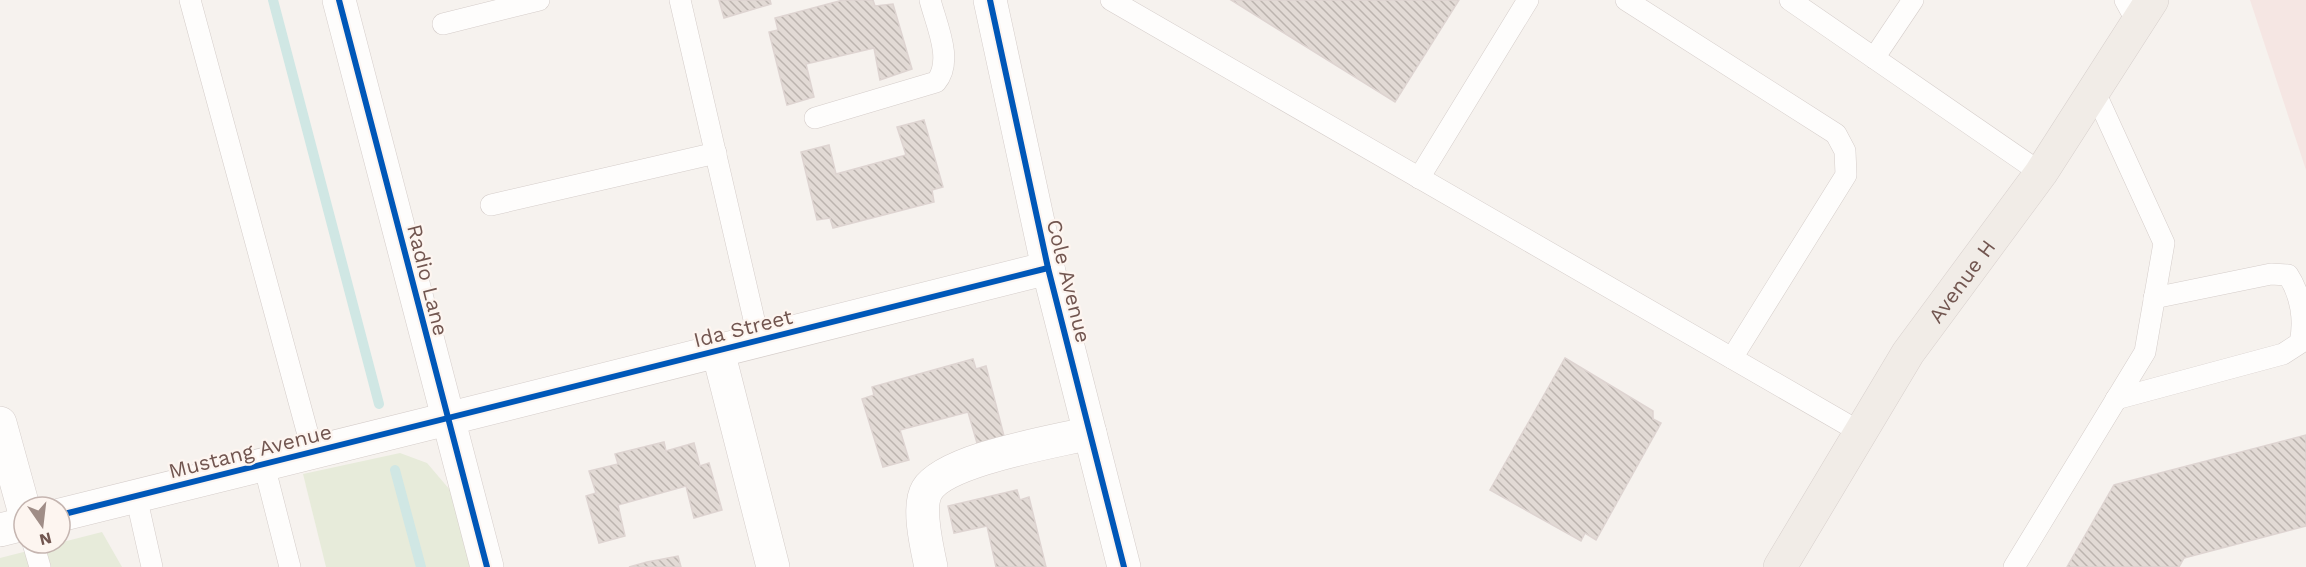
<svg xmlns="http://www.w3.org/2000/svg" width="2306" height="567" font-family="'Work Sans',sans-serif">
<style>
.commercial{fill:#f5e6e3}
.green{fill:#e7ebda}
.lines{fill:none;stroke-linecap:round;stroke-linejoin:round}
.stream{stroke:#d0e7e4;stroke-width:10}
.building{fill:url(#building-back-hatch);stroke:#ded4d1;stroke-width:1.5}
.service-casing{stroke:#d5cdca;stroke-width:22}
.minor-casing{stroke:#d5cdca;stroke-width:34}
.tertiary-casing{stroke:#d5cdca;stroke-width:34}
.primary-casing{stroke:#d7cfcc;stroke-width:34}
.service{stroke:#fefdfc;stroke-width:21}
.minor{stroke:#fefdfc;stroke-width:33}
.tertiary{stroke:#fefdfc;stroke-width:33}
.primary{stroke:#f1ece7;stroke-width:33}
.cycleway-casing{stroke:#fdf5f0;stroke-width:10}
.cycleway{stroke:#0057b8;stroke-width:6}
.labels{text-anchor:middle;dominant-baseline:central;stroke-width:4.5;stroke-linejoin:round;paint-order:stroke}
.street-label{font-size:21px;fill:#725650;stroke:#fdf5f0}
</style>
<defs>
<pattern id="building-back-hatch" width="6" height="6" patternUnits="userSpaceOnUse" patternTransform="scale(1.5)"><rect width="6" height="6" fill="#e2dad5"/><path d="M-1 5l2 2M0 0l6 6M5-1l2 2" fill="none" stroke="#bcb4af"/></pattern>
</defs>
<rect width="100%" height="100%" fill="#f6f2ee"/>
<polygon class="commercial" points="2250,0 2306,0 2306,170"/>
<g class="green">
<polygon points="400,453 427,463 450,490 470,567 326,567 303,474"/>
<polygon points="102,532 122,567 0,567 0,558"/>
</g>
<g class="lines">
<g class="stream">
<polyline points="273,0 379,404"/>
<polyline points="395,470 421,567"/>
</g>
</g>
<g class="building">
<polygon points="719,0 770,0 771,4 724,18"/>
<polygon points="843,0 873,0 875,6 893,4 912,69 880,80 874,48 806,64 814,97 787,105 769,32 778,30 775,18"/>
<polygon points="1231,0 1459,0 1395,102"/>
<polygon points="924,120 943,187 932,190 934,202 833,228 830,218 817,220 801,152 829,145 836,174 906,155 897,127"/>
<polygon points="1565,358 1653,411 1653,419 1661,423 1596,540 1585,533 1581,541 1490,490"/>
<polygon points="973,359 976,369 986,366 1004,436 977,443 968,412 900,430 909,460 883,467 862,399 874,395 872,387"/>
<polygon points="2306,435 2306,526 2184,558 2179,567 2067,567 2114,485"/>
<polygon points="664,442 666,451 694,443 700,466 709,463 722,510 694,518 686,486 618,505 625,536 599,543 586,496 596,493 589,471 618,464 615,454"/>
<polygon points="1017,490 1020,500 1029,497 1046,567 996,567 987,526 954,533 948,506"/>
<polygon points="678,556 681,567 629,567 647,562"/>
</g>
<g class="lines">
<defs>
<g id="service">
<polyline points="190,0 313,453"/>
<polyline points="680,0 759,341"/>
<polyline points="1111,0 1860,432"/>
<polyline points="1626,0 1836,134 1845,151 1846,175 1732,358"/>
<polyline points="1790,0 2041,173"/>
<polyline points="2125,0 2137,22"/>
<polyline points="443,24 539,0"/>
<polyline points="1874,58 1913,0"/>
<path d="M 815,118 L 936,82 C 954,61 936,24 930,0"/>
<polyline points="1419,178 1528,0"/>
<polyline points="491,205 716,153"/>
<path d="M 2116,399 L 2283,354 L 2300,343 C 2305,320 2301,295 2288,275 L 2271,274 L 2154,298"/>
<polyline points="264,465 290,567"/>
<polyline points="136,496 152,567"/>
<polyline points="33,543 40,567"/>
<polyline points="2014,567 2145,352 2164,243 2094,90"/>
</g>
<g id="minor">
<polyline points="990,0 1048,268 1124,567"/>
<polyline points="718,351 773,567"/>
<polyline points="447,419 1048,268"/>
<polyline points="0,423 24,510"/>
<path d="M 931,567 C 927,548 917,507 927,490 C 946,459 1054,442 1090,433"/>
</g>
<g id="tertiary">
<polyline points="339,0 487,567"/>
<polyline points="60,515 447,419"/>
<polyline points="0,530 24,524"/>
</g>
<g id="primary">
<path id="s1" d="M 1780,567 L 1908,353 L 2041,173 L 2152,0"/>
</g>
</defs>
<use href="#service" class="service-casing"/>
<use href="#minor" class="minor-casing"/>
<use href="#tertiary" class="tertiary-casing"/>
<use href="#primary" class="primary-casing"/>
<use href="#service" class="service"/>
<use href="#minor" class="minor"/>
<use href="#tertiary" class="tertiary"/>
<use href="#primary" class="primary"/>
<defs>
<g id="cycleway">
<polyline points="339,0 487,567"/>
<polyline points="990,0 1048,268 1124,567"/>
<polyline points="60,515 1048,268"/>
</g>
</defs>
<use href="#cycleway" class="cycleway-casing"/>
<use href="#cycleway" class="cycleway"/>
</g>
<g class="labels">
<g class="street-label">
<text transform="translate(428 280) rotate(76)">Radio Lane</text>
<text transform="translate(1069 281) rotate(76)">Cole Avenue</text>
<text stroke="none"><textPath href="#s1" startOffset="339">Avenue H</textPath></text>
<text transform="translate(743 328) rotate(-14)">Ida Street</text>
<text transform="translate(250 451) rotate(-14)">Mustang Avenue</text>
</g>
</g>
<g transform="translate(42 525) rotate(166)"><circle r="28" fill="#fdf5f0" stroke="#c5b5b0" stroke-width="1.5"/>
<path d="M0-4.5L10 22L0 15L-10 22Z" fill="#a08d87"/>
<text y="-9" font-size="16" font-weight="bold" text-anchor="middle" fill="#725650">N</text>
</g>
</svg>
